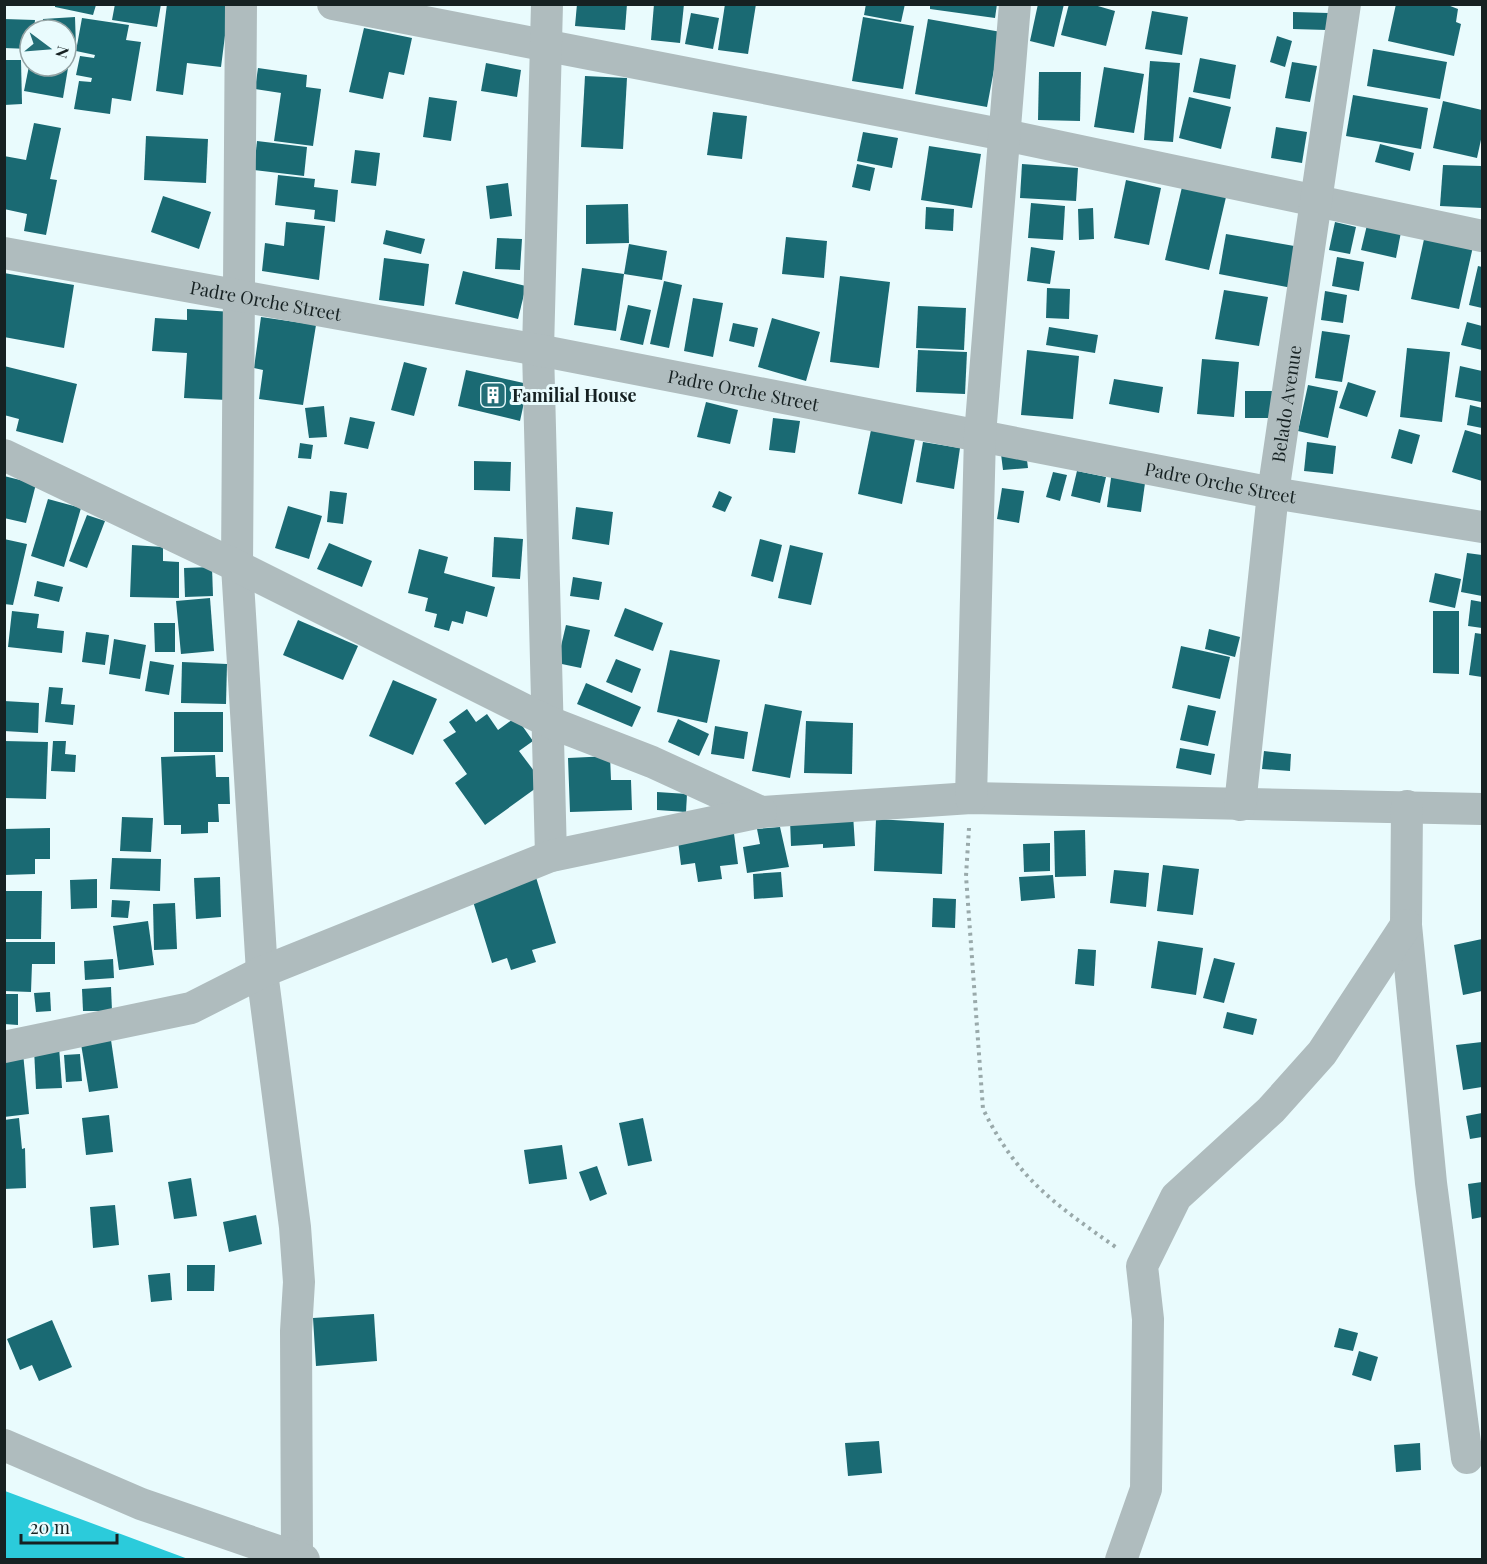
<svg xmlns="http://www.w3.org/2000/svg" width="1487" height="1564" font-family="'Playfair Display',serif">
<style>
.water{fill:#2bcbdb}
.building{fill:#1a6a73}
.lines{fill:none;stroke-linecap:round;stroke-linejoin:round}
.path{stroke:#99a9aa;stroke-width:4;stroke-dasharray:3 4.5;stroke-linecap:butt}
.street{stroke:#afbcbe;stroke-width:32}
.labels{text-anchor:middle;dominant-baseline:central;stroke-width:6;stroke-linejoin:round;paint-order:stroke}
.street-label{font-size:18px;fill:#162122;stroke:#e9fbfd}
.poi-label{font-size:18px;font-weight:bold;fill:#162122;stroke:#e9fbfd;text-anchor:start}
</style>
<rect width="100%" height="100%" fill="#e9fbfd"/>
<polygon class="water" points="5,1491 188,1559 5,1559"/>
<g class="building">
<polygon points="115,4 161,4 157,27 112,20"/>
<polygon points="167,4 229,4 221,67 187,63 183,95 156,91"/>
<polygon points="577,4 627,4 625,30 575,26"/>
<polygon points="654,4 684,4 680,43 651,40"/>
<polygon points="725,4 756,4 748,54 718,50"/>
<polygon points="866,4 905,4 901,22 864,15"/>
<polygon points="930,4 997,4 995,18 930,9"/>
<polygon points="1038,4 1064,4 1054,47 1030,41"/>
<polygon points="1069,4 1091,4 1115,11 1106,46 1061,35"/>
<polygon points="1396,4 1445,4 1458,9 1456,22 1461,24 1454,56 1388,41"/>
<polygon points="55,5 96,5 93,15 55,7"/>
<polygon points="1152,11 1188,17 1182,55 1145,49"/>
<polygon points="1293,12 1328,13 1327,30 1293,29"/>
<polygon points="691,13 719,18 713,49 685,44"/>
<polygon points="75,17 76,48 66,48 66,30 43,30 43,19"/>
<polygon points="863,17 914,26 903,89 852,81"/>
<polygon points="82,18 129,25 126,40 141,42 131,101 112,98 110,114 74,109 79,81 91,82 92,78 76,75 80,56 94,58 95,55 76,51"/>
<polygon points="4,19 35,20 34,30 30,30 30,49 4,48"/>
<polygon points="928,19 1001,32 987,107 915,94"/>
<polygon points="364,28 412,38 404,75 389,72 383,99 349,92"/>
<polygon points="1277,36 1292,41 1285,67 1270,62"/>
<polygon points="1373,49 1447,62 1440,99 1367,86"/>
<polygon points="1200,58 1236,65 1230,99 1193,92"/>
<polygon points="4,60 21,60 22,104 4,105"/>
<polygon points="1150,61 1180,63 1173,142 1144,140"/>
<polygon points="1292,62 1317,66 1310,102 1285,98"/>
<polygon points="486,63 521,70 517,97 481,91"/>
<polygon points="29,66 68,68 63,98 24,91"/>
<polygon points="1104,67 1144,74 1134,133 1094,127"/>
<polygon points="258,68 307,75 306,87 321,89 313,146 274,141 281,93 255,89"/>
<polygon points="1039,72 1081,72 1080,121 1038,120"/>
<polygon points="585,76 627,78 623,149 581,147"/>
<polygon points="1353,95 1428,108 1421,149 1346,136"/>
<polygon points="429,97 457,101 451,141 423,137"/>
<polygon points="1189,97 1231,107 1221,149 1179,138"/>
<polygon points="1443,101 1482,110 1482,135 1477,158 1433,148"/>
<polygon points="713,112 747,116 742,159 707,155"/>
<polygon points="34,123 61,128 50,179 57,180 46,235 24,231 27,214 4,209 4,156 26,160"/>
<polygon points="1276,127 1307,132 1302,163 1271,158"/>
<polygon points="863,132 898,138 892,168 857,161"/>
<polygon points="146,136 208,139 206,183 144,180"/>
<polygon points="257,141 307,147 304,176 254,170"/>
<polygon points="1380,144 1414,153 1410,171 1375,162"/>
<polygon points="929,146 981,154 972,208 921,200"/>
<polygon points="355,150 380,153 376,186 351,183"/>
<polygon points="857,164 875,168 870,191 852,187"/>
<polygon points="1022,164 1078,168 1076,201 1020,198"/>
<polygon points="1443,165 1482,166 1482,208 1440,206"/>
<polygon points="278,175 315,179 314,187 338,190 335,222 314,219 315,210 275,205"/>
<polygon points="1126,180 1161,188 1149,245 1114,238"/>
<polygon points="508,183 512,216 490,219 486,186"/>
<polygon points="1182,187 1226,197 1209,270 1165,260"/>
<polygon points="163,196 211,212 199,249 151,232"/>
<polygon points="1031,203 1065,206 1063,240 1028,238"/>
<polygon points="628,204 629,243 586,244 586,205"/>
<polygon points="926,207 954,209 953,231 925,229"/>
<polygon points="1093,208 1094,239 1079,240 1078,209"/>
<polygon points="286,222 325,226 319,280 262,271 265,243 284,246"/>
<polygon points="1335,222 1356,227 1350,254 1329,250"/>
<polygon points="1367,225 1401,232 1396,258 1361,250"/>
<polygon points="386,230 425,239 421,254 383,244"/>
<polygon points="1426,230 1474,242 1459,309 1411,299"/>
<polygon points="1226,234 1300,247 1292,288 1219,274"/>
<polygon points="786,237 827,241 824,278 782,274"/>
<polygon points="497,238 522,239 520,270 495,269"/>
<polygon points="629,244 667,251 662,280 624,274"/>
<polygon points="1031,247 1055,251 1050,284 1027,281"/>
<polygon points="1337,257 1364,262 1359,291 1332,286"/>
<polygon points="384,258 429,264 424,306 379,300"/>
<polygon points="1478,266 1482,267 1482,308 1469,305"/>
<polygon points="582,268 624,274 616,331 574,325"/>
<polygon points="463,271 526,286 518,319 455,304"/>
<polygon points="4,273 74,285 64,348 4,337"/>
<polygon points="840,276 890,282 879,368 830,362"/>
<polygon points="664,281 682,285 669,348 650,344"/>
<polygon points="1047,288 1070,289 1069,319 1046,318"/>
<polygon points="1224,290 1268,297 1259,346 1215,339"/>
<polygon points="1325,291 1347,295 1343,323 1321,320"/>
<polygon points="693,298 723,303 713,357 684,351"/>
<polygon points="628,305 651,310 643,345 620,340"/>
<polygon points="918,306 966,308 964,350 916,348"/>
<polygon points="187,309 232,312 227,400 184,398 187,353 152,351 155,318 187,320"/>
<polygon points="261,317 316,325 303,405 259,399 263,370 254,368"/>
<polygon points="772,318 820,332 806,381 758,367"/>
<polygon points="1467,322 1482,326 1482,350 1461,345"/>
<polygon points="733,323 758,328 754,347 729,341"/>
<polygon points="1049,327 1098,335 1095,353 1046,345"/>
<polygon points="1322,331 1350,335 1342,382 1315,378"/>
<polygon points="1407,348 1450,352 1442,422 1400,417"/>
<polygon points="918,350 967,352 965,394 916,392"/>
<polygon points="1027,350 1079,356 1073,419 1021,415"/>
<polygon points="1202,359 1239,362 1234,417 1197,414"/>
<polygon points="404,362 427,368 414,416 391,410"/>
<polygon points="4,366 77,384 63,443 16,431 19,419 4,415"/>
<polygon points="1460,366 1482,371 1481,402 1455,397"/>
<polygon points="466,370 528,384 520,421 458,406"/>
<polygon points="1114,379 1163,387 1159,413 1109,404"/>
<polygon points="1348,382 1376,391 1367,417 1339,408"/>
<polygon points="1308,385 1338,391 1328,438 1298,431"/>
<rect x="1245" y="391" width="29" height="27"/>
<polygon points="706,402 738,410 730,444 697,437"/>
<polygon points="1470,405 1482,408 1482,428 1467,425"/>
<polygon points="324,406 327,437 309,438 305,408"/>
<polygon points="350,417 375,422 368,449 344,444"/>
<polygon points="773,418 800,421 795,453 769,450"/>
<polygon points="1399,429 1420,435 1412,464 1391,458"/>
<polygon points="871,430 915,439 902,504 858,494"/>
<polygon points="1465,430 1482,435 1482,481 1452,472"/>
<polygon points="923,442 960,448 954,489 916,482"/>
<polygon points="1307,442 1336,446 1333,474 1304,471"/>
<polygon points="300,443 313,445 311,459 298,458"/>
<polygon points="1026,452 1028,468 1003,470 1001,454"/>
<polygon points="474,461 511,462 510,491 474,490"/>
<polygon points="1077,471 1106,477 1100,503 1071,496"/>
<polygon points="1112,471 1146,476 1141,512 1107,507"/>
<polygon points="1053,472 1067,475 1060,501 1046,497"/>
<polygon points="4,476 36,484 26,523 4,518"/>
<polygon points="1002,488 1024,491 1019,523 997,519"/>
<polygon points="330,491 347,493 343,524 327,522"/>
<polygon points="719,491 732,497 725,512 712,507"/>
<polygon points="48,499 81,508 64,567 31,556"/>
<polygon points="288,506 322,516 309,559 275,548"/>
<polygon points="576,507 613,512 609,545 572,539"/>
<polygon points="87,515 105,521 87,568 69,561"/>
<polygon points="494,537 523,539 520,579 492,577"/>
<polygon points="4,539 27,544 13,605 4,604"/>
<polygon points="760,539 782,545 773,582 751,576"/>
<polygon points="329,543 372,561 362,587 317,569"/>
<polygon points="132,545 163,547 163,561 179,562 179,598 130,597"/>
<polygon points="790,545 823,553 811,605 778,598"/>
<polygon points="419,549 448,557 444,573 495,587 487,617 466,611 463,624 452,621 449,631 434,627 437,614 425,611 428,598 408,593"/>
<polygon points="1467,553 1482,555 1482,596 1461,592"/>
<polygon points="212,567 213,596 185,597 184,568"/>
<polygon points="1435,573 1461,579 1455,608 1429,602"/>
<polygon points="573,577 602,582 599,600 570,596"/>
<polygon points="37,581 63,587 59,602 34,596"/>
<polygon points="210,598 214,651 181,654 176,601"/>
<polygon points="1471,600 1482,602 1482,628 1468,626"/>
<polygon points="625,608 663,623 653,651 614,636"/>
<polygon points="12,611 39,614 37,628 64,631 62,653 8,647"/>
<polygon points="1433,611 1459,611 1459,674 1433,673"/>
<polygon points="298,620 358,646 343,680 283,655"/>
<polygon points="154,623 175,623 175,652 155,652"/>
<polygon points="566,625 590,630 581,668 557,663"/>
<polygon points="1209,629 1240,637 1235,657 1205,649"/>
<polygon points="86,632 109,635 105,665 82,662"/>
<polygon points="1475,633 1482,634 1482,677 1469,675"/>
<polygon points="114,639 146,645 140,679 109,674"/>
<polygon points="1181,646 1230,657 1220,699 1172,688"/>
<polygon points="670,650 720,660 707,723 657,712"/>
<polygon points="616,659 641,669 632,693 606,682"/>
<polygon points="150,661 174,665 169,695 145,691"/>
<polygon points="182,662 227,664 226,704 181,703"/>
<polygon points="393,680 437,699 413,755 369,736"/>
<polygon points="586,683 641,707 632,727 577,704"/>
<polygon points="49,687 63,688 61,704 75,705 73,725 45,722"/>
<polygon points="4,701 39,703 38,733 4,731"/>
<polygon points="765,704 802,711 790,778 752,771"/>
<polygon points="1188,705 1216,711 1208,746 1180,740"/>
<polygon points="467,709 476,722 487,714 498,730 516,717 533,741 519,751 543,783 485,825 455,783 467,774 443,740 456,732 449,722"/>
<rect x="174" y="712" width="49" height="40"/>
<polygon points="678,719 709,734 699,756 668,742"/>
<polygon points="806,721 853,723 852,774 804,773"/>
<polygon points="715,726 748,732 744,759 711,754"/>
<polygon points="4,741 48,742 46,799 4,798"/>
<polygon points="53,741 66,741 65,754 76,755 75,772 51,771"/>
<polygon points="1180,748 1215,754 1211,775 1176,768"/>
<polygon points="1264,751 1291,754 1290,771 1262,769"/>
<polygon points="215,755 216,777 229,777 230,804 218,804 219,822 208,822 208,833 181,834 181,825 164,825 161,757"/>
<polygon points="610,756 611,780 631,780 632,810 570,812 568,758"/>
<polygon points="657,792 687,794 686,812 657,810"/>
<polygon points="853,814 855,846 823,848 823,844 791,846 790,820"/>
<polygon points="122,817 153,818 151,852 120,851"/>
<polygon points="876,819 944,823 942,874 874,871"/>
<polygon points="733,826 738,864 720,866 722,879 698,882 695,863 681,865 677,833"/>
<polygon points="780,827 789,867 747,873 743,847 760,844 757,829"/>
<polygon points="50,828 50,859 35,859 35,874 4,875 4,829"/>
<polygon points="1085,830 1086,876 1055,877 1054,831"/>
<polygon points="1050,843 1050,871 1024,872 1023,844"/>
<polygon points="112,858 161,859 160,891 110,889"/>
<polygon points="1163,865 1199,869 1193,915 1157,911"/>
<polygon points="1114,870 1149,873 1146,907 1110,903"/>
<polygon points="781,872 783,897 754,899 753,874"/>
<polygon points="535,874 556,943 532,950 536,962 511,970 507,958 492,963 471,895"/>
<polygon points="1053,875 1055,898 1021,901 1019,877"/>
<polygon points="220,877 221,917 196,919 194,878"/>
<polygon points="97,879 97,908 71,909 70,880"/>
<polygon points="4,891 42,891 41,939 4,939"/>
<polygon points="933,898 956,899 955,928 932,927"/>
<polygon points="112,900 130,901 128,918 111,917"/>
<polygon points="175,903 177,949 154,950 153,904"/>
<polygon points="148,921 154,965 119,970 113,926"/>
<polygon points="1482,939 1482,991 1463,995 1454,945"/>
<polygon points="1158,941 1203,948 1196,995 1151,988"/>
<polygon points="4,942 55,942 55,964 32,964 31,992 4,991"/>
<polygon points="1078,949 1096,950 1094,986 1075,984"/>
<polygon points="1214,958 1235,963 1224,1003 1203,998"/>
<polygon points="113,959 114,978 85,980 84,961"/>
<polygon points="111,987 112,1011 83,1011 82,989"/>
<polygon points="50,992 51,1011 36,1012 34,993"/>
<polygon points="4,994 18,994 18,1025 4,1024"/>
<polygon points="1227,1012 1257,1019 1253,1035 1223,1028"/>
<polygon points="111,1040 118,1088 89,1092 81,1044"/>
<polygon points="1482,1042 1482,1087 1463,1090 1456,1045"/>
<polygon points="59,1047 62,1088 36,1089 34,1049"/>
<polygon points="23,1053 29,1114 4,1117 4,1055"/>
<polygon points="80,1054 82,1081 66,1082 64,1055"/>
<polygon points="1482,1113 1482,1137 1470,1139 1466,1116"/>
<polygon points="109,1115 113,1152 86,1155 82,1118"/>
<polygon points="19,1118 22,1149 25,1148 26,1188 4,1189 4,1120"/>
<polygon points="643,1118 652,1161 628,1166 619,1123"/>
<polygon points="562,1145 567,1179 529,1184 524,1150"/>
<polygon points="597,1166 607,1194 590,1201 579,1172"/>
<polygon points="191,1178 197,1216 174,1219 168,1182"/>
<polygon points="1482,1182 1482,1217 1472,1219 1468,1184"/>
<polygon points="115,1205 119,1245 93,1248 90,1207"/>
<polygon points="256,1215 262,1244 229,1252 223,1222"/>
<polygon points="187,1265 215,1265 214,1291 187,1291"/>
<polygon points="170,1273 172,1300 151,1302 148,1275"/>
<polygon points="374,1314 377,1361 316,1366 313,1318"/>
<polygon points="52,1320 72,1367 39,1381 32,1365 20,1370 7,1339"/>
<polygon points="1339,1328 1358,1333 1353,1351 1334,1347"/>
<polygon points="1359,1351 1378,1357 1371,1381 1352,1375"/>
<polygon points="879,1441 882,1473 848,1476 845,1443"/>
<polygon points="1420,1443 1421,1470 1396,1472 1394,1445"/>
</g>
<g class="lines">
<path class="path" d="M 969,828 L 966,876 L 983,1109 C 1018,1180 1055,1204 1117,1248"/>
<g class="street">
<polyline points="241,4 237,566 262,972 295,1227 299,1282 296,1331 297,1558"/>
<polyline points="333,4 1005,135 1482,236"/>
<polyline points="547,4 538,350 551,856"/>
<path id="s1" d="M 4,253 L 538,350 L 1273,493 L 1482,527"/>
<polyline points="4,455 237,566 549,722 652,762 761,812 971,798 1482,809"/>
<polyline points="971,798 980,435 1015,4"/>
<path id="s2" d="M 1240,805 L 1273,493 L 1345,4"/>
<polyline points="1407,806 1406,925 1431,1183 1467,1458"/>
<polyline points="4,1047 191,1008 262,972 551,856 761,812"/>
<polyline points="4,1445 141,1504 304,1560"/>
<polyline points="1121,1560 1146,1489 1148,1319 1142,1266 1176,1197 1271,1110 1322,1053 1406,925"/>
</g>
</g>
<defs>
<symbol id="building-square" viewBox="-11 -11 22 22"><rect x="-9" y="-9" width="18" height="18" rx="4" fill="#246e77" stroke="#e9fbfd"/><path d="M-4-6H4V6H1V3H-1V6H-4ZM-2.5-4.3h1.7v1.8h-1.7ZM.8-4.3h1.7v1.8H.8ZM-2.5-1h1.7V.8h-1.7ZM.8-1h1.7V.8H.8Z" fill="#fff"/></symbol>
</defs>
<g fill-rule="evenodd">
<use href="#building-square" x="478" y="380" width="30" height="30"/>
</g>
<g class="labels">
<g class="street-label">
<text stroke="none"><textPath href="#s1" startOffset="266">Padre Orche Street</textPath></text>
<text stroke="none"><textPath href="#s1" startOffset="752">Padre Orche Street</textPath></text>
<text stroke="none"><textPath href="#s2" startOffset="404">Belado Avenue</textPath></text>
<text stroke="none"><textPath href="#s1" startOffset="1238">Padre Orche Street</textPath></text>
</g>
<g class="poi-label">
<text x="512" y="395">Familial House</text>
</g>
</g>
<rect width="1487" height="1564" fill="none" stroke="#162122" stroke-width="12"/>
<g transform="translate(48 48) rotate(106)"><circle r="28" fill="#e9fbfd" stroke="#95a4a5" stroke-width="1.5"/>
<path d="M0-4.5L10 22L0 15L-10 22Z" fill="#246e77"/>
<text y="-9" font-size="16" font-weight="bold" text-anchor="middle" fill="#162122">N</text>
</g>
<path d="M21 1534v9h96v-9" fill="none" stroke="#162122" stroke-width="3"/>
<text x="30" y="1534" font-size="18" fill="#162122" stroke="#e9fbfd" stroke-width="4.5" paint-order="stroke">20 m</text>
</svg>
